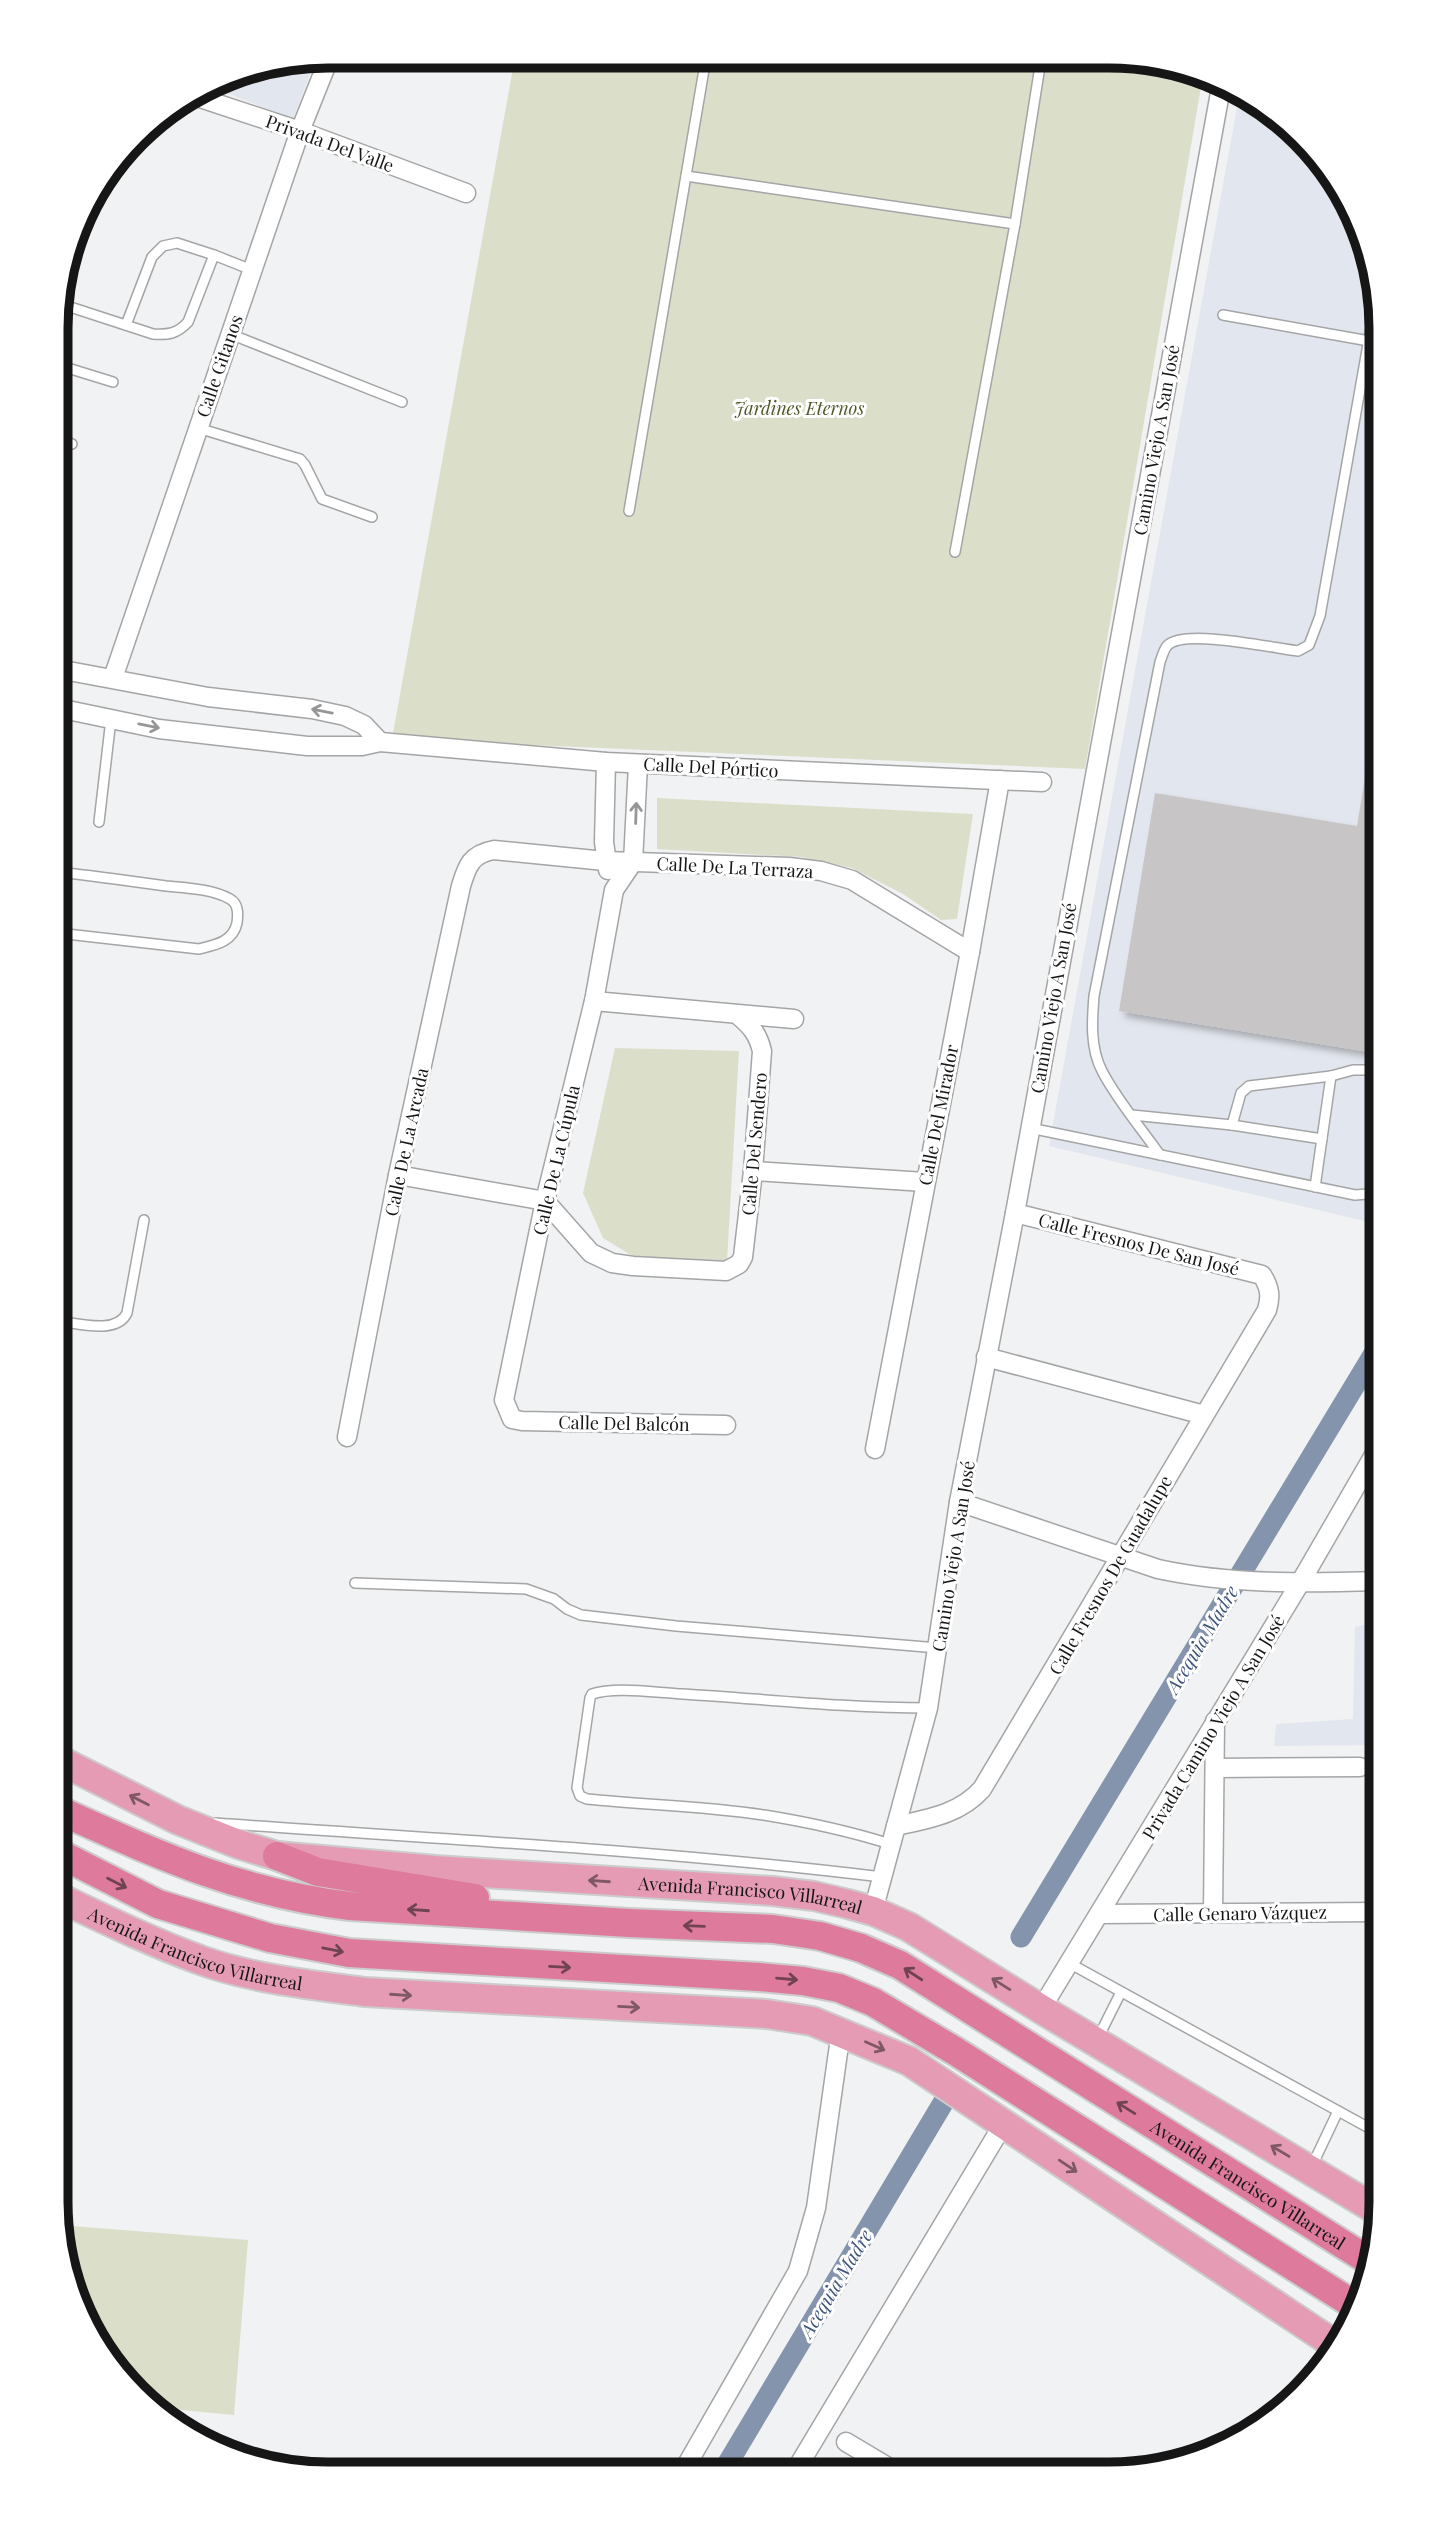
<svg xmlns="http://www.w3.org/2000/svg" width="1437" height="2530" font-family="'Playfair Display',serif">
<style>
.built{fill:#e2e6ee}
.green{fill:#dbdfca}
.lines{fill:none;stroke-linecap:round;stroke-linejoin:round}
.canal{stroke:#8594ad;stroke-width:21}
.building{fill:#c7c5c5;filter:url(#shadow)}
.service-casing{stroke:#a4a5a6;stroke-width:12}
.minor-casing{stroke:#a4a5a6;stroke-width:21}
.primary-casing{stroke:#ccc;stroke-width:32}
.trunk-casing{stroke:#ccc;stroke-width:32}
.service{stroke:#fff;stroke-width:9}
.minor{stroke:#fff;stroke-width:18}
.primary{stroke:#e69bb5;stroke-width:28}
.trunk{stroke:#de7a9c;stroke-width:28}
.oneway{stroke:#969696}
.oneway2{stroke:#7e5866}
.oneway3{stroke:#704352}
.labels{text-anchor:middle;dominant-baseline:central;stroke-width:6;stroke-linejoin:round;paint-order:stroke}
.street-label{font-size:18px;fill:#161616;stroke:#fff}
.park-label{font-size:18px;font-style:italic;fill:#4f5727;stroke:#fff}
.water-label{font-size:19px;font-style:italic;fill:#3c547b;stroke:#fff}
.rim{fill:none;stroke:#161616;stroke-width:9}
</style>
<defs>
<filter id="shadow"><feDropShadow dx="5.5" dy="5.5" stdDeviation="3.5" flood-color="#0004"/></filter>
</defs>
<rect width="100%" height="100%" fill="#f1f2f3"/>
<g class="built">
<polygon points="316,58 293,119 209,86 224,77"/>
<polygon points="1240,91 1288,123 1335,177 1366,240 1381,328 1381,1225 1049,1146"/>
<polygon points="1381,1621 1381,1745 1274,1746 1276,1724 1353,1719 1355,1627"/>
</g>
<g class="green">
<polygon points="515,57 1161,61 1203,75 1085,769 392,739"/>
<polygon points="657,798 973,814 957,919 941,920 903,894 852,868 801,857 657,849"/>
<polygon points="615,1048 739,1051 727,1262 639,1260 603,1238 583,1193"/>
<polygon points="60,2225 248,2240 234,2415 149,2407 102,2353 71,2290"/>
</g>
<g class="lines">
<g class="canal">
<polyline points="1021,1937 1381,1342"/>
<polyline points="722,2473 949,2093"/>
</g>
</g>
<polygon class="building" points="1372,736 1381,737 1381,1054 1119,1011 1155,793 1357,826"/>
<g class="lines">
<defs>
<g id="service">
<polyline points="258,70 259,71"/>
<polyline points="686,176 1015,224"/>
<path d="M 58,303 L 153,334 C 168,335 177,334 188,322 L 214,255 L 252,270"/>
<polyline points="1223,315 1369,341"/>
<polyline points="126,325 152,257 163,246 177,243 214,255"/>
<polyline points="230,334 402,402"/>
<polyline points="58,365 113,382"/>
<polyline points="198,428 300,459 305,465 322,499 372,517"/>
<polyline points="58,439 72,444"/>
<polyline points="629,511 706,58"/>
<polyline points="955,552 1015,224 1041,60"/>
<polyline points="99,822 111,719"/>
<path d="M 58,933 L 199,949 C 215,945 233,942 237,923 C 238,915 239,904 230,899 C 212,889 187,888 166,886 C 130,881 94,876 58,872"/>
<polyline points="1132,1115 1232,1125"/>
<polyline points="1030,1128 1355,1195 1381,1193"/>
<polyline points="1322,1139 1232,1125 1241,1093 1249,1086 1331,1076 1353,1070 1381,1070"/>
<path d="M 1160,1155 C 1141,1128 1117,1100 1102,1071 C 1090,1048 1092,1020 1094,996 L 1160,662 C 1162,657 1164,649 1167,646 C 1183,628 1273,648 1298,651 L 1309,645 L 1320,616 L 1376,299"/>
<polyline points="1315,1187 1331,1076"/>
<path d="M 57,1321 C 77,1323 117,1335 127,1313 L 144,1220"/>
<polyline points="355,1583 526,1589 554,1599 567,1609 581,1615 676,1626 938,1648"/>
<path d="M 215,1823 C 437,1839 660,1850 882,1877"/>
<path d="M 890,1844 C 849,1831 807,1822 764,1815 C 706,1806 646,1805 587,1799 L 580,1796 L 577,1788 L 590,1698 L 592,1694 C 616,1686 657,1693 683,1694 C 764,1699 846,1708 928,1708"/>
<polyline points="1069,1963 1380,2134"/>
<polyline points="1097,2040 1121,1992"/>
<polyline points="1311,2168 1338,2111"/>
</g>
<g id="minor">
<polyline points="194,96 300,131 466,193"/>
<polyline points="58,669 208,697 312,709 345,716 364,725 380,742"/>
<polyline points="113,678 300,131 330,56"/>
<polyline points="58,708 159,729 307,746 362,746 380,742 606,762 1042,782"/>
<polyline points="606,762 604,842 608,870"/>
<polyline points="638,764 633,862 614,890 594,1001 545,1201 504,1400 512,1419 522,1421 726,1425"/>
<polyline points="594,1001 794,1019"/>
<polyline points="753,1171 925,1182"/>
<path d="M 398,1175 L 545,1201 L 591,1253 L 612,1263 L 633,1266 L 726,1271 L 739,1264 L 743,1257 L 753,1171 L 762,1051 C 758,1034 751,1026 739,1016"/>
<polyline points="986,1357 1204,1415"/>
<path d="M 347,1437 L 398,1175 L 461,886 C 467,866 471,854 494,850 L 605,861 L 789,867 L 821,871 L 852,880 L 970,952"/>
<polyline points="875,1449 970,952 1000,780"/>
<path d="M 959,1502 L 1158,1569 C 1232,1585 1306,1583 1381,1581"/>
<polyline points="1215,1768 1360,1767"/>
<path d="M 896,1826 C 928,1819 960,1814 982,1789 L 1267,1310 C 1271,1296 1270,1288 1262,1275 L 1015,1213"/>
<polyline points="873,1911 928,1708 959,1502 1015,1213 1222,82"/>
<polyline points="1213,1912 1215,1721"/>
<polyline points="1099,1914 1380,1912"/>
<polyline points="1041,2009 1300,1583 1381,1443"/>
<polyline points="846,2442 898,2473"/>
<polyline points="682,2473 798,2271 816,2208 841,2031"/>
<polyline points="794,2473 1004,2123"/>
</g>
<g id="primary">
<path id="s1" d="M 57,1759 L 178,1820 L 238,1844 L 277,1856 L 435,1870 L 772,1891 L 814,1896 L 848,1904 L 873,1911 L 909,1927 L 1041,2009 L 1380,2212"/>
<path id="s2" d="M 56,1896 C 104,1919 153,1943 203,1961 C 254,1979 312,1985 365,1992 L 767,2014 L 812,2021 L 909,2061 L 1337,2346"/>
</g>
<g id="trunk">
<path id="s3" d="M 56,1809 C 156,1854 239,1893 350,1906 L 629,1923 L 773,1929 L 820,1936 L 861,1948 L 900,1965 L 1371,2262"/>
<polyline points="56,1852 158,1904 270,1938 349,1953 759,1977 803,1981 839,1988 873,2002 955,2051 1359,2308"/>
<polyline points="277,1856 318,1872 475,1898"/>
</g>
</defs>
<use href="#service" class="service-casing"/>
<use href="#minor" class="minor-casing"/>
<use href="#primary" class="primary-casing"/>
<use href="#trunk" class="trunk-casing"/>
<use href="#service" class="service"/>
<use href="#minor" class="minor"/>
<use href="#primary" class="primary"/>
<use href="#trunk" class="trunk"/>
</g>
<defs><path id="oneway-shaft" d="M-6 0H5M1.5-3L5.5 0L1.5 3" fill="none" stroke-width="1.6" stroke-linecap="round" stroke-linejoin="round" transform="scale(1.75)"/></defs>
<g class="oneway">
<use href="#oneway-shaft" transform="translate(322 711) rotate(-169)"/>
<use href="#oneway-shaft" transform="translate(149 726) rotate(11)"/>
<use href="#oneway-shaft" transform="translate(636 813) rotate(-88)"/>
</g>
<g class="oneway2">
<use href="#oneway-shaft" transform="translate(139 1800) rotate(-153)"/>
<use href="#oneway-shaft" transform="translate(599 1881) rotate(-176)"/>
<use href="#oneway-shaft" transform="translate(1001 1984) rotate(-148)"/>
<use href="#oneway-shaft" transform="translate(401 1995) rotate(4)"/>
<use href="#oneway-shaft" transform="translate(629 2007) rotate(3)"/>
<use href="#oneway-shaft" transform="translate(875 2046) rotate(24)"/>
<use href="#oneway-shaft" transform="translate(1280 2151) rotate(-149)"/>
<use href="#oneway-shaft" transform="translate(1068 2166) rotate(34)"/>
</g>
<g class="oneway3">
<use href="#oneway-shaft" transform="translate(117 1883) rotate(27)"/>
<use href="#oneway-shaft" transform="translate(418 1910) rotate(-176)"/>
<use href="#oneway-shaft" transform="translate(694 1926) rotate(-178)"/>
<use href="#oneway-shaft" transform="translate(333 1950) rotate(11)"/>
<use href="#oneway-shaft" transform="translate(560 1967) rotate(3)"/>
<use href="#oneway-shaft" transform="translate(913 1974) rotate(-147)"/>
<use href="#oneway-shaft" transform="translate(787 1979) rotate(5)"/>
<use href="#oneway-shaft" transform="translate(1126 2108) rotate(-148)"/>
</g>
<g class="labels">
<g class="street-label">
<text transform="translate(330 143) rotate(20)">Privada Del Valle</text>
<text transform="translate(219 366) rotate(-71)">Calle Gitanos</text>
<text transform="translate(1156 440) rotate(-80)">Camino Viejo A San José</text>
<text transform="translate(711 767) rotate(3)">Calle Del Pórtico</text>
<text transform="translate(735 867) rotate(3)">Calle De La Terraza</text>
<text transform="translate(1053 998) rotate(-80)">Camino Viejo A San José</text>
<text transform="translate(938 1115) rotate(-79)">Calle Del Mirador</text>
<text transform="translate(406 1142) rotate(-78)">Calle De La Arcada</text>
<text transform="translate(754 1144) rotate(-85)">Calle Del Sendero</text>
<text transform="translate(556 1160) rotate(-77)">Calle De La Cúpula</text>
<text transform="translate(1139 1244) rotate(14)">Calle Fresnos De San José</text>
<text transform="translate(624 1423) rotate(1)">Calle Del Balcón</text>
<text transform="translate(953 1556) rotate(-81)">Camino Viejo A San José</text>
<text transform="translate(1110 1575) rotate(-60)">Calle Fresnos De Guadalupe</text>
<text transform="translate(1213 1727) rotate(-59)">Privada Camino Viejo A San José</text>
<text stroke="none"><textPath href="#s1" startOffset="716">Avenida Francisco Villarreal</textPath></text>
<text transform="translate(1240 1913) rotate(-1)">Calle Genaro Vázquez</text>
<text stroke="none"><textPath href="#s2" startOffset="150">Avenida Francisco Villarreal</textPath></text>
<text stroke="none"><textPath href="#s3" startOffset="1279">Avenida Francisco Villarreal</textPath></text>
</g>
<g class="park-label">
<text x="799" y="408">Jardines Eternos</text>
</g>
<g class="water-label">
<text transform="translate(1201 1639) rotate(-59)">Acequia Madre</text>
<text transform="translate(835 2283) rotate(-59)">Acequia Madre</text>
</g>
</g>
<path d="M0 0H1437V2530H0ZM328 68H1109A260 260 0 0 1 1369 328V2202A260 260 0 0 1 1109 2462H328A260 260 0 0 1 68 2202V328A260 260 0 0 1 328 68Z" fill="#fff" fill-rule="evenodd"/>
<path class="rim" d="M328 68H1109A260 260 0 0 1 1369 328V2202A260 260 0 0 1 1109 2462H328A260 260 0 0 1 68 2202V328A260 260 0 0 1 328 68Z"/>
</svg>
